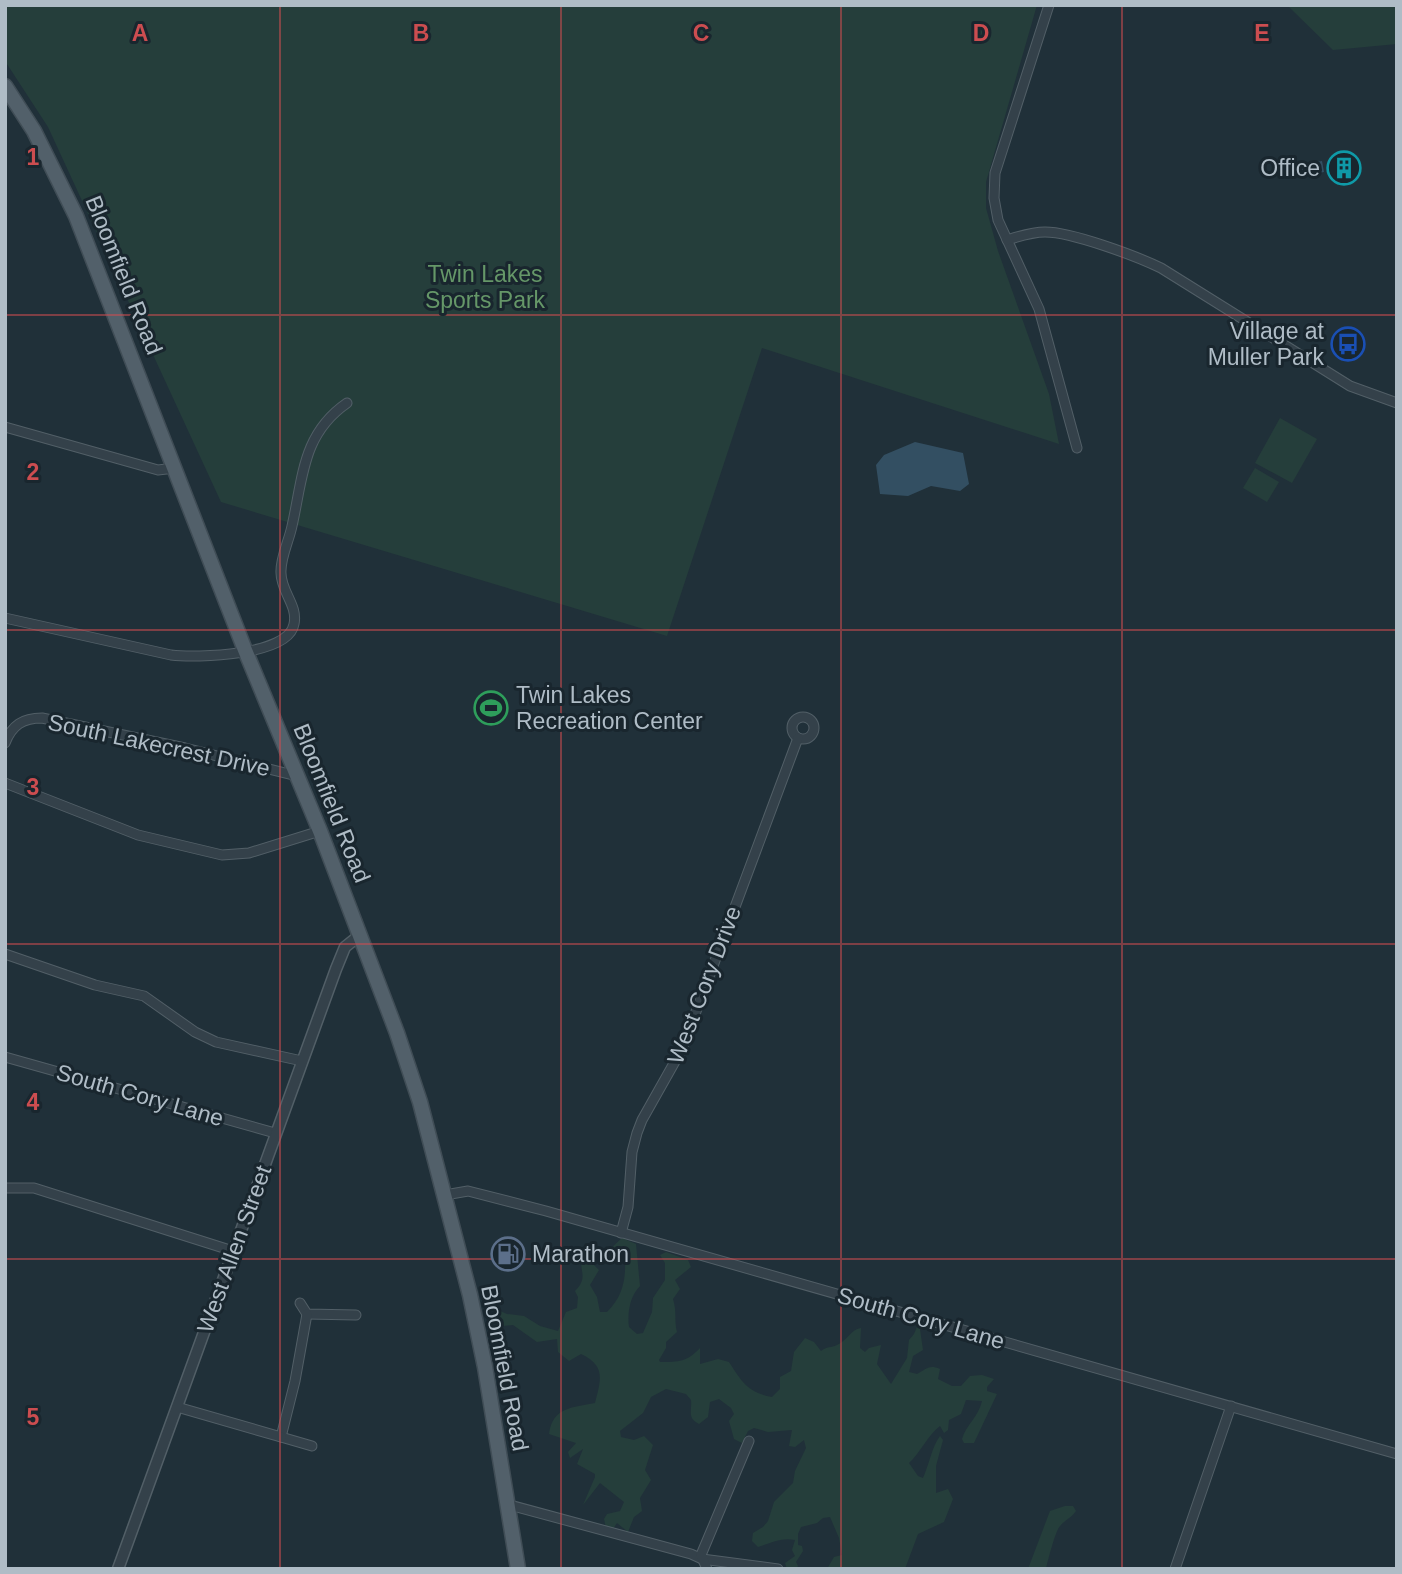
<svg xmlns="http://www.w3.org/2000/svg" width="1402" height="1574" font-family="Helvetica,sans-serif">
<style>
.green{fill:#253e3b}
.water{fill:#334f62}
.lines{fill:none;stroke-linecap:round;stroke-linejoin:round}
.minor-casing{stroke:#525f67;stroke-width:11}
.tertiary-casing{stroke:#525f67;stroke-width:13}
.primary-casing{stroke:#404d56;stroke-width:17}
.minor{stroke:#34414a;stroke-width:9}
.tertiary{stroke:#34414a;stroke-width:10}
.primary{stroke:#52606a;stroke-width:14}
.grid{fill:none;stroke:#cc4d50;stroke-width:2;stroke-opacity:0.55}
.labels{text-anchor:middle;dominant-baseline:central;stroke-width:6;stroke-linejoin:round;paint-order:stroke}
.poi-label{font-size:23px;fill:#afbcc6;stroke:#19262e;text-anchor:end}
.park-label{font-size:23px;fill:#659768;stroke:#19262e}
.street-label{font-size:23px;fill:#afbcc6;stroke:#19262e}
.grid-label{font-size:23px;text-anchor:middle;font-weight:bold;fill:#cc4d50;stroke:#19262e;stroke-width:6;stroke-linejoin:round;paint-order:stroke}
</style>
<rect width="100%" height="100%" fill="#203039"/>
<g class="green">
<polygon points="5,5 1037,5 986,182 986,208 998,251 1049,394 1059,444 762,348 667,636 221,502 48,127 5,61"/>
<polygon points="1287,5 1397,5 1397,44 1333,50"/>
<polygon points="1280,418 1317,439 1292,483 1255,463"/>
<polygon points="1255,468 1279,482 1267,502 1243,488"/>
<path d="M 622,1238 L 636,1244 L 640,1286 C 630,1296 627,1313 629,1327 L 637,1334 L 643,1333 L 652,1312 L 653,1298 L 665,1280 L 665,1263 L 660,1255 L 666,1252 L 688,1260 L 691,1267 L 675,1280 L 680,1289 L 673,1299 C 677,1311 674,1321 677,1332 L 666,1342 L 666,1348 L 659,1360 L 660,1362 C 679,1362 687,1362 700,1348 L 700,1364 L 718,1359 L 729,1362 C 742,1382 747,1392 772,1397 L 780,1389 L 780,1377 L 791,1371 L 794,1352 L 805,1338 L 814,1342 L 821,1351 C 827,1346 831,1348 837,1345 C 848,1340 850,1330 861,1328 L 860,1348 L 865,1352 L 869,1348 L 881,1345 L 877,1364 L 891,1384 L 907,1358 L 909,1340 L 914,1334 L 919,1322 L 923,1350 L 913,1356 L 909,1372 L 917,1374 C 926,1370 928,1364 940,1369 L 938,1379 L 952,1386 L 961,1386 L 970,1376 L 982,1375 L 994,1379 L 987,1387 L 987,1391 L 997,1394 L 974,1443 L 964,1443 L 962,1439 C 966,1425 979,1416 982,1401 L 966,1400 L 961,1414 L 949,1420 L 948,1430 L 944,1433 L 940,1426 C 927,1436 921,1452 909,1463 L 918,1476 L 923,1478 C 929,1465 932,1446 940,1436 L 943,1440 L 936,1466 L 936,1493 L 948,1489 L 953,1499 L 944,1522 L 918,1534 L 905,1569 L 827,1569 L 834,1557 L 842,1555 L 839,1538 L 830,1517 L 823,1518 L 817,1523 L 801,1527 L 798,1534 L 798,1545 L 802,1546 L 803,1551 L 796,1562 L 798,1566 L 796,1569 L 787,1569 L 785,1563 L 795,1556 L 792,1550 L 795,1540 C 782,1537 771,1543 758,1547 L 752,1541 L 753,1533 L 763,1527 L 768,1521 L 774,1502 L 793,1483 L 795,1471 L 806,1448 L 804,1440 L 795,1447 L 789,1446 L 792,1430 L 768,1432 L 754,1428 L 748,1431 L 742,1443 L 734,1439 L 729,1421 L 734,1414 L 731,1408 L 719,1399 L 710,1402 L 708,1417 L 699,1424 C 687,1418 692,1412 691,1400 L 686,1394 L 666,1389 L 651,1397 L 643,1413 L 620,1431 L 621,1437 L 634,1440 L 644,1436 L 653,1445 L 645,1470 L 651,1480 L 640,1498 L 642,1511 L 634,1517 L 628,1532 L 617,1523 L 613,1529 L 606,1528 L 604,1519 L 607,1514 L 620,1511 L 624,1502 L 600,1483 L 583,1505 L 595,1477 L 595,1474 L 577,1464 L 583,1449 L 570,1458 L 568,1452 L 576,1443 L 549,1434 C 553,1406 573,1408 595,1403 C 601,1379 606,1366 581,1354 L 569,1361 L 558,1352 L 557,1339 L 537,1342 L 513,1325 L 503,1326 L 495,1319 L 498,1310 L 507,1314 L 524,1316 L 540,1326 L 558,1331 L 566,1312 L 577,1308 L 578,1297 L 575,1291 C 590,1276 577,1270 583,1256 C 586,1251 592,1247 596,1242 L 592,1263 L 599,1270 L 590,1285 L 597,1297 L 600,1312 L 607,1312 C 623,1296 626,1280 625,1257 L 609,1250 Z"/>
<path d="M 1065,1506 L 1073,1506 L 1076,1511 C 1069,1520 1066,1519 1060,1526 C 1056,1529 1047,1563 1046,1569 L 1028,1569 L 1050,1511 Z"/>
</g>
<g class="water">
<polygon points="1322,161 1324,172 1304,176 1301,165"/>
<polygon points="915,442 963,453 969,484 960,491 931,486 908,496 880,494 876,465 884,455"/>
</g>
<g class="lines">
<defs>
<g id="minor">
<polyline points="1049,5 995,173 994,198 998,220 1039,309 1077,448"/>
<path d="M 1007,240 C 1020,236 1032,232 1045,232 C 1072,232 1136,256 1161,268 L 1350,386 L 1397,403"/>
<polyline points="5,427 158,470 175,468"/>
<path d="M 5,618 L 171,655 C 196,658 289,656 294,624 C 298,605 281,592 281,573 C 280,558 289,541 292,526 C 303,478 302,434 347,403"/>
<circle cx="803" cy="728" r="11"/>
<path d="M 5,743 C 12,725 23,718 42,718 L 185,748 L 297,776"/>
<polyline points="5,783 138,835 222,855 249,853 320,831"/>
<polyline points="5,954 95,985 144,996 195,1032 216,1042 302,1061"/>
<polyline points="5,1057 275,1133"/>
<polyline points="5,1188 34,1188 233,1251"/>
<polyline points="445,1195 468,1191 546,1211 1397,1454"/>
<polyline points="621,1233 628,1207 632,1152 637,1133 642,1120 682,1049 798,738"/>
<polyline points="300,1303 307,1314 356,1315"/>
<polyline points="307,1314 295,1381 281,1437 312,1446"/>
<polyline points="177,1407 281,1437"/>
<polyline points="506,1504 691,1554 702,1559 778,1569"/>
<polyline points="707,1569 701,1555 749,1441"/>
<polyline points="1175,1569 1231,1406"/>
</g>
<polyline id="tertiary" points="118,1569 336,969 345,947 360,935"/>
<polyline id="primary" points="5,86 34,131 76,216 245,650 320,831 397,1033 420,1102 470,1295 485,1367 518,1569"/>
</defs>
<use href="#minor" class="minor-casing"/>
<use href="#tertiary" class="tertiary-casing"/>
<use href="#primary" class="primary-casing"/>
<use href="#minor" class="minor"/>
<use href="#tertiary" class="tertiary"/>
<use href="#primary" class="primary"/>
</g>
<path class="grid" d="M 280,5 L 280,1569M 561,5 L 561,1569M 841,5 L 841,1569M 1122,5 L 1122,1569M 5,315 L 1397,315M 5,630 L 1397,630M 5,944 L 1397,944M 5,1259 L 1397,1259"/>
<defs>
<symbol id="building-ring" viewBox="-11 -11 22 22"><circle r="9.5" fill="#19262e" stroke="#0f9aa8" stroke-width="1.5"/><path d="M-4-6H4V6H1V3H-1V6H-4ZM-2.5-4.3h1.7v1.8h-1.7ZM.8-4.3h1.7v1.8H.8ZM-2.5-1h1.7V.8h-1.7ZM.8-1h1.7V.8H.8Z" fill="#0f9aa8"/></symbol>
<symbol id="bus-ring" viewBox="-11 -11 22 22"><circle r="9.5" fill="#19262e" stroke="#1a4fb4" stroke-width="1.5"/><path d="M-5-6H5V4H4V6H2V4H-2V6H-4V4H-5ZM-3.5-4V0h7V-4ZM-3.5 1.2v1.5H-2V1.2ZM2 1.2v1.5H3.5V1.2Z" fill="#1a4fb4"/></symbol>
<symbol id="stadium-ring" viewBox="-11 -11 22 22"><circle r="9.5" fill="#19262e" stroke="#2e9e5b" stroke-width="1.5"/><path d="M0-5a6.5 5 0 1 0 0 10a6.5 5 0 1 0 0-10ZM-3.5-1.8h7v3.6h-7Z" fill="#2e9e5b"/></symbol>
<symbol id="fuel-ring" viewBox="-11 -11 22 22"><circle r="9.5" fill="#19262e" stroke="#5c6f8a" stroke-width="1.5"/><path d="M-5.5-6h7V0h2V4h1.3V-2.5L3-4.5l.8-.8L6-3V5H2.5V1h-1V6h-7ZM-4.2-4.7v3.2H.2V-4.7Z" fill="#5c6f8a"/></symbol>
</defs>
<g fill-rule="evenodd">
<use href="#building-ring" x="1325" y="149" width="38" height="38"/>
<use href="#bus-ring" x="1329" y="325" width="38" height="38"/>
<use href="#stadium-ring" x="472" y="689" width="38" height="38"/>
<use href="#fuel-ring" x="489" y="1235" width="38" height="38"/>
</g>
<g class="labels">
<g class="poi-label">
<text x="1320" y="168">Office</text>
<text x="1324" y="331">Village at<tspan x="1324" dy="26">Muller Park</tspan></text>
<text x="516" y="695" text-anchor="start">Twin Lakes<tspan x="516" dy="26">Recreation Center</tspan></text>
<text x="532" y="1254" text-anchor="start">Marathon</text>
</g>
<g class="park-label">
<text x="485" y="274">Twin Lakes<tspan x="485" dy="26">Sports Park</tspan></text>
</g>
<g class="street-label">
<text transform="translate(124 275) rotate(68)">Bloomfield Road</text>
<text transform="translate(159 745) rotate(12)">South Lakecrest Drive</text>
<text transform="translate(332 803) rotate(68)">Bloomfield Road</text>
<text transform="translate(704 985) rotate(-69)">West Cory Drive</text>
<text transform="translate(140 1095) rotate(16)">South Cory Lane</text>
<text transform="translate(234 1249) rotate(-70)">West Allen Street</text>
<text transform="translate(921 1318) rotate(16)">South Cory Lane</text>
<text transform="translate(505 1368) rotate(79)">Bloomfield Road</text>
</g>
</g>
<g class="grid-label">
<text x="140" y="41">A</text>
<text x="421" y="41">B</text>
<text x="701" y="41">C</text>
<text x="981" y="41">D</text>
<text x="1262" y="41">E</text>
<text x="33" y="165">1</text>
<text x="33" y="480">2</text>
<text x="33" y="795">3</text>
<text x="33" y="1110">4</text>
<text x="33" y="1425">5</text>
</g>
<rect width="1402" height="1574" fill="none" stroke="#afbcc6" stroke-width="14"/>
</svg>
